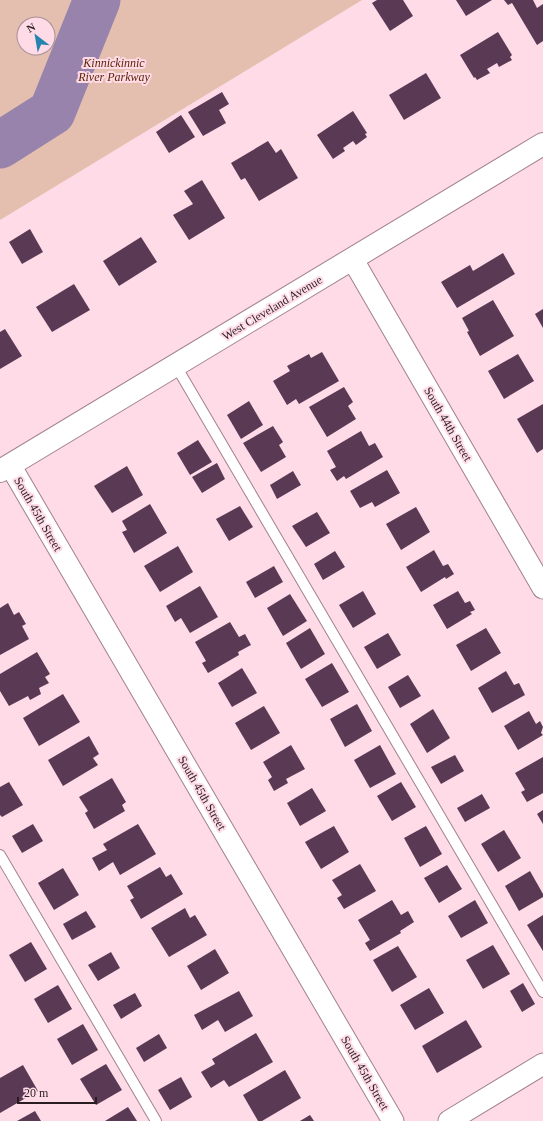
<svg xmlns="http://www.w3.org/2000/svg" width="543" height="1121" font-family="'Times New Roman',serif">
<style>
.green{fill:#e4bfaf;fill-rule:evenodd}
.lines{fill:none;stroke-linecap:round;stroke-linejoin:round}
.river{stroke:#9783ab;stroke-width:47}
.building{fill:#5a3955}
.service-casing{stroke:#a1828c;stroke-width:12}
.minor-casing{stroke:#a1828c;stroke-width:23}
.tertiary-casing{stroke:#a1828c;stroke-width:24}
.service{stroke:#fff;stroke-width:10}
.minor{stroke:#fff;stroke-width:21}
.tertiary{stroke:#fff;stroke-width:22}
.labels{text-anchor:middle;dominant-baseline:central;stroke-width:4;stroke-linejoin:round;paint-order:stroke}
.park-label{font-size:12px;font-style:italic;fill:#581f00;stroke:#fedbe6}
.street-label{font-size:12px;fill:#291d21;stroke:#fedbe6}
</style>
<rect width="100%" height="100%" fill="#fedbe6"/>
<path class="green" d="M 0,0 L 362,0 L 0,220 ZM 24,24 L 48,24 L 48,48 L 24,48 Z"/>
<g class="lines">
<polyline class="river" points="0,145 52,112 97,0"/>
</g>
<g class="building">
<polygon points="377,0 403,0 413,16 390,31 372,3"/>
<polygon points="456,0 492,0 466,16"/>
<polygon points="504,0 533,0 537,8 543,4 543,41 537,45 512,3 508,5"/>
<polygon points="498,32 512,55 510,57 512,60 499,67 497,63 487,69 490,73 477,80 475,77 474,78 460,55"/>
<polygon points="426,73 441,98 404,120 389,95"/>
<polygon points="222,92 229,104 219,110 226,123 203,136 188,112"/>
<polygon points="353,111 367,133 365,134 367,137 356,145 353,141 343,148 345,151 333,159 317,135"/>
<polygon points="181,115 195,137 169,153 156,132"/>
<polygon points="268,141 276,153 281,149 298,178 259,201 245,178 241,180 231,163"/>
<polygon points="202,180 225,218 189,240 173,215 193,204 184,191"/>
<polygon points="30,229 43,252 22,264 9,242"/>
<polygon points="141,237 157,262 119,286 103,261"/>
<polygon points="503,253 515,274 457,308 441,282 470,265 473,271"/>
<polygon points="74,284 90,310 52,332 36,307"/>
<polygon points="493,300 514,336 480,356 467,332 469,331 462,318"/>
<polygon points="543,309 543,328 535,314"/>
<polygon points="5,329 22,356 0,369 0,332"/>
<polygon points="322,352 339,381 299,404 296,399 287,405 273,381 290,371 287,366 309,354 311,358"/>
<polygon points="518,354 534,381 504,399 488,371"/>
<polygon points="344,387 353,402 348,406 356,419 327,437 309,407"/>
<polygon points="249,401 263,425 241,439 227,415"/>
<polygon points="543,404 543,449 537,453 517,419"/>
<polygon points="273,426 283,442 279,445 286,457 261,472 243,443"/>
<polygon points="361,431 369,446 375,443 383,457 346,479 344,476 337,481 330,470 336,467 327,451"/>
<polygon points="198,440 212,462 190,475 177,453"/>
<polygon points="217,463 225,479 202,493 192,477"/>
<polygon points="127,466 143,495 112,513 94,486"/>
<polygon points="387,470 400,493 375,507 372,502 360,508 350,491"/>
<polygon points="293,471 301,485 277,499 270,485"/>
<polygon points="150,504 167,533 134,553 122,532 127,530 122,521"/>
<polygon points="240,506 253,527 229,541 216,519"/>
<polygon points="416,507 430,532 401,550 386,524"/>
<polygon points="317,512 330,533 306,547 292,526"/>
<polygon points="178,546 193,572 160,592 144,566"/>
<polygon points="434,550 443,566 448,564 454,574 446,579 445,577 421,592 406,567"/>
<polygon points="335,551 345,567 323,580 314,564"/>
<polygon points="274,566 283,582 255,598 246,582"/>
<polygon points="200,586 218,617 190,633 181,618 175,622 166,606"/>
<polygon points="363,591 376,614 353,628 339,605"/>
<polygon points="458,591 465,603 470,601 475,610 470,612 472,614 447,629 433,605"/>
<polygon points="290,594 307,621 283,636 267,608"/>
<polygon points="8,603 14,615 19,612 26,624 22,626 29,639 0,655 0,608"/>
<polygon points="230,622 239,637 245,634 251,645 238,652 239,655 208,673 202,663 206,661 195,642"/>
<polygon points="310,628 325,654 301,669 286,643"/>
<polygon points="486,628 501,653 471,671 456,645"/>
<polygon points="388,633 401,655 377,669 364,647"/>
<polygon points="37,652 50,674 45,677 49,683 39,688 41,694 30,700 28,696 9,706 0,691 0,674"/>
<polygon points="332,663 349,692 322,707 305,679"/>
<polygon points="242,668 257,693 232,707 218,683"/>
<polygon points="506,671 514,685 519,683 525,695 492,713 478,688"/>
<polygon points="408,675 421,696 400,708 388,687"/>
<polygon points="63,694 80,722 39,746 23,718"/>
<polygon points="357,704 372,731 345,747 330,719"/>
<polygon points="264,706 280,733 251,750 235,723"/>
<polygon points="433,709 450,738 427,753 410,724"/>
<polygon points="529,711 536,724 540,721 543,727 541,733 543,735 518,750 504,726"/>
<polygon points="89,736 99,754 93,758 98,765 63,786 48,760"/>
<polygon points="291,745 305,769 286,779 288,783 274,791 268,780 272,777 263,762"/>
<polygon points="380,745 396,774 370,788 354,760"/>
<polygon points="455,755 464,771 441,784 431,767"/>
<polygon points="543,757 543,793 527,802 521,792 525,790 515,773"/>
<polygon points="112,778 126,802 122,805 125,811 94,829 85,813 88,811 79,797"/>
<polygon points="9,782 23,805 2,817 0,815 0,787"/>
<polygon points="401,782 416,807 392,821 377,796"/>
<polygon points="312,788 326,811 300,826 287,803"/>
<polygon points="482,794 490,808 465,822 457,808"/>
<polygon points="543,810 543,824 537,814"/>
<polygon points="33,824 43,841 22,853 12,836"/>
<polygon points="138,824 156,854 120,875 113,862 99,871 92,858 107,850 103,844"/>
<polygon points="334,826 349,852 321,869 305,842"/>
<polygon points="426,826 442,854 420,867 404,838"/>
<polygon points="504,830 521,858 498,872 481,844"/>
<polygon points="360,864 376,891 344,909 337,898 342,895 332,880"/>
<polygon points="447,865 462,889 439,903 424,878"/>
<polygon points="160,867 166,877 171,874 183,894 141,919 130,900 134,898 127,886"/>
<polygon points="63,868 79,895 54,910 38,883"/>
<polygon points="530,871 543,894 543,897 519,911 505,886"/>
<polygon points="392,900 401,915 408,911 414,922 400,931 401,933 370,951 365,943 370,940 358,920"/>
<polygon points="475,900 488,923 461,938 448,916"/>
<polygon points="185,908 190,918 195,915 207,935 169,957 151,928"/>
<polygon points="86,911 96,927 72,940 63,924"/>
<polygon points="543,915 543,951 527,925"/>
<polygon points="31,942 47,969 25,982 9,955"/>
<polygon points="493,945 510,974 483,989 466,960"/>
<polygon points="398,946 417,977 392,992 373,960"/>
<polygon points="215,949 229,973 201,990 187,966"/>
<polygon points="111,952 120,968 98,981 88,965"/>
<polygon points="523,983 535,1004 522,1012 510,991"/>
<polygon points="58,985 72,1009 48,1023 34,999"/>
<polygon points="429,988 444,1013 415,1030 400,1005"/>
<polygon points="239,991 253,1016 225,1032 218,1020 202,1030 194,1015"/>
<polygon points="135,993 142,1006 121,1019 113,1005"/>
<polygon points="466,1020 482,1047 437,1073 422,1046"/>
<polygon points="83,1024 98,1050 72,1065 57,1039"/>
<polygon points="256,1033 273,1062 229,1087 224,1080 211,1088 201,1072 215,1064 212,1059"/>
<polygon points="159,1034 167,1048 144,1062 136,1048"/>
<polygon points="106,1064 122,1090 96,1105 80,1079"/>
<polygon points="23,1065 38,1091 0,1113 0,1078"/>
<polygon points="285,1070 301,1098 262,1121 258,1121 243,1095"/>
<polygon points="181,1077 192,1097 170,1110 158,1090"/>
<polygon points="128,1107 137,1121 105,1121"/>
<polygon points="35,1111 41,1121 17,1121"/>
<polygon points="310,1115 314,1121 300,1121"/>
</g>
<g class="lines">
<defs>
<g id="service">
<polyline points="176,366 543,992"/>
<polyline points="0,855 156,1121"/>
</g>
<g id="minor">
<polyline points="353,260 543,588"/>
<polyline points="10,465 393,1121"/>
<polyline points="449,1121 543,1064"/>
</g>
<polyline id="tertiary" points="0,471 543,144"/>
</defs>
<use href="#service" class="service-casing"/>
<use href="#minor" class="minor-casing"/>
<use href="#tertiary" class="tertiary-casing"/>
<use href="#service" class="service"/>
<use href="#minor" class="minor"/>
<use href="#tertiary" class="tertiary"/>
</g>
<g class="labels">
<g class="park-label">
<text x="114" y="63">Kinnickinnic<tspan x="114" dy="14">River Parkway</tspan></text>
</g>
<g class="street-label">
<text transform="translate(272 308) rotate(-31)">West Cleveland Avenue</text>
<text transform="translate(448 424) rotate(60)">South 44th Street</text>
<text transform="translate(38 514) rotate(60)">South 45th Street</text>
<text transform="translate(202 793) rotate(60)">South 45th Street</text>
<text transform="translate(365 1073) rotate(60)">South 45th Street</text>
</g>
</g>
<g transform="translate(36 36) rotate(329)"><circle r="19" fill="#fedbe6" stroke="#a98f97"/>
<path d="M0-3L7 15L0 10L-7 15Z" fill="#2784b0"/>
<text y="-6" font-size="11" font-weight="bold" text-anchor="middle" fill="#291d21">N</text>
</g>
<path d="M18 1097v6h78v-6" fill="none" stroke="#291d21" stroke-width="2"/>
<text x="24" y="1097" font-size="12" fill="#291d21" stroke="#fedbe6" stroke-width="3" paint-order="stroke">20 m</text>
</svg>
